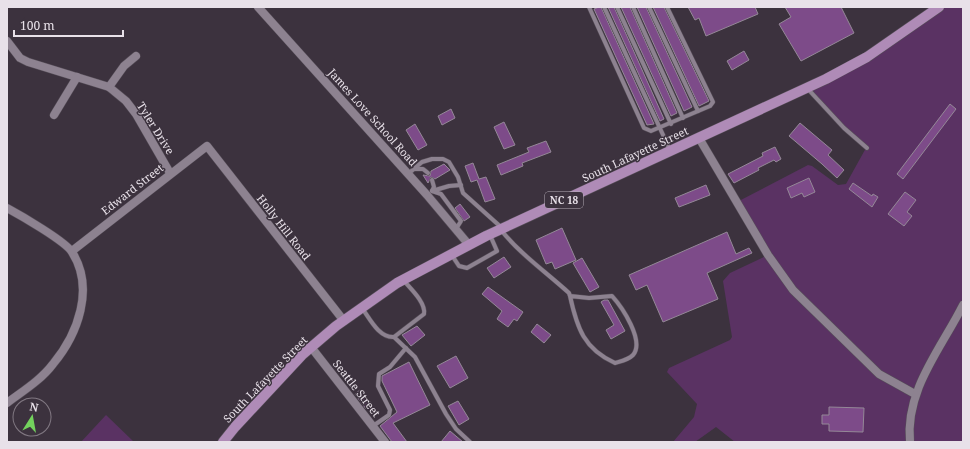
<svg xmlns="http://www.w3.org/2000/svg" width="970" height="449" font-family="'Noto Serif',serif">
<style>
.green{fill:#5a3263}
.building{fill:#7d4b89;stroke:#948897}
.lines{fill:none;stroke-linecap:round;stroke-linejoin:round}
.lane-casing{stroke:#564e58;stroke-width:5}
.street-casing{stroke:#564e58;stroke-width:9}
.primary-casing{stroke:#564e58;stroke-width:11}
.lane{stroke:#8d8290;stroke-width:4}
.street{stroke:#8d8290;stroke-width:8}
.primary{stroke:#af8bb7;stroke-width:10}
.labels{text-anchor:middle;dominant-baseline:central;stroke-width:3;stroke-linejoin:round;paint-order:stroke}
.shield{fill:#3c323e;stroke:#b4acb6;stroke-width:1}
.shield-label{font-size:10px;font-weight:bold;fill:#e8e1e9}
.street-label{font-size:11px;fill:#e8e1e9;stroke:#3c323e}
</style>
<rect width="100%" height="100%" fill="#3c323e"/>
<g class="green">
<polygon points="939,7 963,7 963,442 735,442 716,427 695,442 673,442 694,417 697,404 667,372 669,368 730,340 732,337 723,281 730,273 768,255 737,202 808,165 812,166 838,185 846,184 866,148 844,128 807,87 826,79"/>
<polygon points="106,415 134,442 81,442"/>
</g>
<g class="building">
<polygon points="599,7 601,7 654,124 647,125 594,9"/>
<polygon points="608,7 614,7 664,119 660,121"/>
<polygon points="621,7 630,7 677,113 671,116"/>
<polygon points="637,7 646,7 692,107 684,111"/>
<polygon points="653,7 664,7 709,101 699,106"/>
<polygon points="688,7 755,7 758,14 706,36 699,18 695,20"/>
<polygon points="785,7 841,7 854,33 801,61 779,24 791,17"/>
<polygon points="744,51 749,60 732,70 727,61"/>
<polygon points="950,104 956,109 903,179 897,174"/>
<polygon points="451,109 455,118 442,125 438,116"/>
<polygon points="504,122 515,145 504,149 494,127"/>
<polygon points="800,123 832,150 828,155 844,170 837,178 822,164 789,136"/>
<polygon points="415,124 427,145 418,150 406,130"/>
<polygon points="546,141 551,152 522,163 523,166 501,175 497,165 529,152 527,148"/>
<polygon points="775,147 781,159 776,162 774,160 758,168 759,170 734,183 728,174 763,156 762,153"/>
<polygon points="473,163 479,179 486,177 495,199 485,202 477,180 471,182 465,166"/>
<polygon points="444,164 450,170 435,179 431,177 428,183 423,175 430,176 431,171"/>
<polygon points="809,178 815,192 804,197 802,193 791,198 787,188"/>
<polygon points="853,183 872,196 873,194 878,197 872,207 849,189"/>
<polygon points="706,185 710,195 679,207 675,198"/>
<polygon points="905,192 916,200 907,212 912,216 904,226 888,214"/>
<polygon points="460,204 470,217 464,221 455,208"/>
<polygon points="562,228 576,260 555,269 552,262 546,264 536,240"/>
<polygon points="727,232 736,254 749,248 752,253 707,273 718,299 663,322 647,285 636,290 629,275"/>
<polygon points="504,257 511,267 494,278 487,268"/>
<polygon points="582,258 599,287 590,292 573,263"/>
<polygon points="488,287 523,312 517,321 514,319 508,327 497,319 502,311 482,294"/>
<polygon points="604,300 608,300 625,331 611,339 606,330 614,325 601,302"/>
<polygon points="537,324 551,335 544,343 531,332"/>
<polygon points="417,326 425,335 411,346 402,335"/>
<polygon points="456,356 468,378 450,388 437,366"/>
<polygon points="409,362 430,405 393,423 407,442 392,442 380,426 397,412 382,381 382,376"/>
<polygon points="360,390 372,404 366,409 355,394"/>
<polygon points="458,401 469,419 459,425 448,406"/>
<polygon points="829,407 864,408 863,432 829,431 829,424 822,424 822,415 829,415"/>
<polygon points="450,431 463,442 441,442"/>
</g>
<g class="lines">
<defs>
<g id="lane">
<polyline points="589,7 644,128 651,131 710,106 713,102 667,7"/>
<polyline points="604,7 670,150"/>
<polyline points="617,7 671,124"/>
<polyline points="633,7 683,118"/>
<polyline points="649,7 698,111"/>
<polyline points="807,88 844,128 867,148"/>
<polyline points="415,169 423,169 428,173"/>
<polyline points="408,174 422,162 432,159 443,159 449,162 458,177 463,193 502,228"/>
<polyline points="432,191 441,194 461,221 456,229"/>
<polyline points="432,191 449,186 461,185"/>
<polyline points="432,191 434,187 432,180"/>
<path d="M 501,230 C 520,254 546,272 569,293 L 570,296 C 577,328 584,349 615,363 C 622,361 628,360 633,355 C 645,341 622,307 612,296 L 589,298 L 570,296"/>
<polyline points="451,254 459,266 467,268 497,251 490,235"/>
<path d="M 362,308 C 370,319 379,338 394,337 L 415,357 L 446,414 L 456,429 L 470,442"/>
<path d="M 394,337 L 424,314 C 426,303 411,289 404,281"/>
<polyline points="373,426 389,415 390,410 378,386 379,374 390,367 406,348"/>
</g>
<g id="street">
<polyline points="258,7 427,195 469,245"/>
<polyline points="7,41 20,58 28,62 109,87 126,101 136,114 170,173"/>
<polyline points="109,87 124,66 136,56"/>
<polyline points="54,115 77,77"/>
<polyline points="699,138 768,255 793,290 879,374 915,394"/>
<path d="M 7,208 C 20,215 65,241 72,252 C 95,288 78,334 53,364 C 41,380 23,391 7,403"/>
<polyline points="72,251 207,146 344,321"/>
<polyline points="311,347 385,442"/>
<path d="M 910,442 C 905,390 941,349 963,305"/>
</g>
<polyline id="primary" points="223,442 235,427 302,355 336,326 397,283 486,236 826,79 867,57 939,7"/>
</defs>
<use href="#lane" class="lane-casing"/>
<use href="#street" class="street-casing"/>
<use href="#primary" class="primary-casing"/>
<use href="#lane" class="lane"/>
<use href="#street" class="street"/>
<use href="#primary" class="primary"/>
</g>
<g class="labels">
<rect class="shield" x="545" y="192" width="38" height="16" rx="3"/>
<g class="shield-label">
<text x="564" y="200">NC 18</text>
</g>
<g class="street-label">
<text transform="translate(373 117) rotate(48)">James Love School Road</text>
<text transform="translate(156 128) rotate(58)">Tyler Drive</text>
<text transform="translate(635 154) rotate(-25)">South Lafayette Street</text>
<text transform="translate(132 189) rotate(-38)">Edward Street</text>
<text transform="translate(284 227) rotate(52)">Holly Hill Road</text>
<text transform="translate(265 379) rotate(-46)">South Lafayette Street</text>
<text transform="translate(357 388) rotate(52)">Seattle Street</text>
</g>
</g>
<rect width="970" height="449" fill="none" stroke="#e8e1e9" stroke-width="16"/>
<g transform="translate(32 417) rotate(11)"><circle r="19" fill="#3c323e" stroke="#817882"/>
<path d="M0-3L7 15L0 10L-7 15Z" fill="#73d25d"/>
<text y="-6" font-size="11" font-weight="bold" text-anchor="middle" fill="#e8e1e9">N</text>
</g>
<path d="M14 30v6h109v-6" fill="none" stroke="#e8e1e9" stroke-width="2"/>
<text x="20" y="30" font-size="12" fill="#e8e1e9" stroke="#3c323e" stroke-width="3" paint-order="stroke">100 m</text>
</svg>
